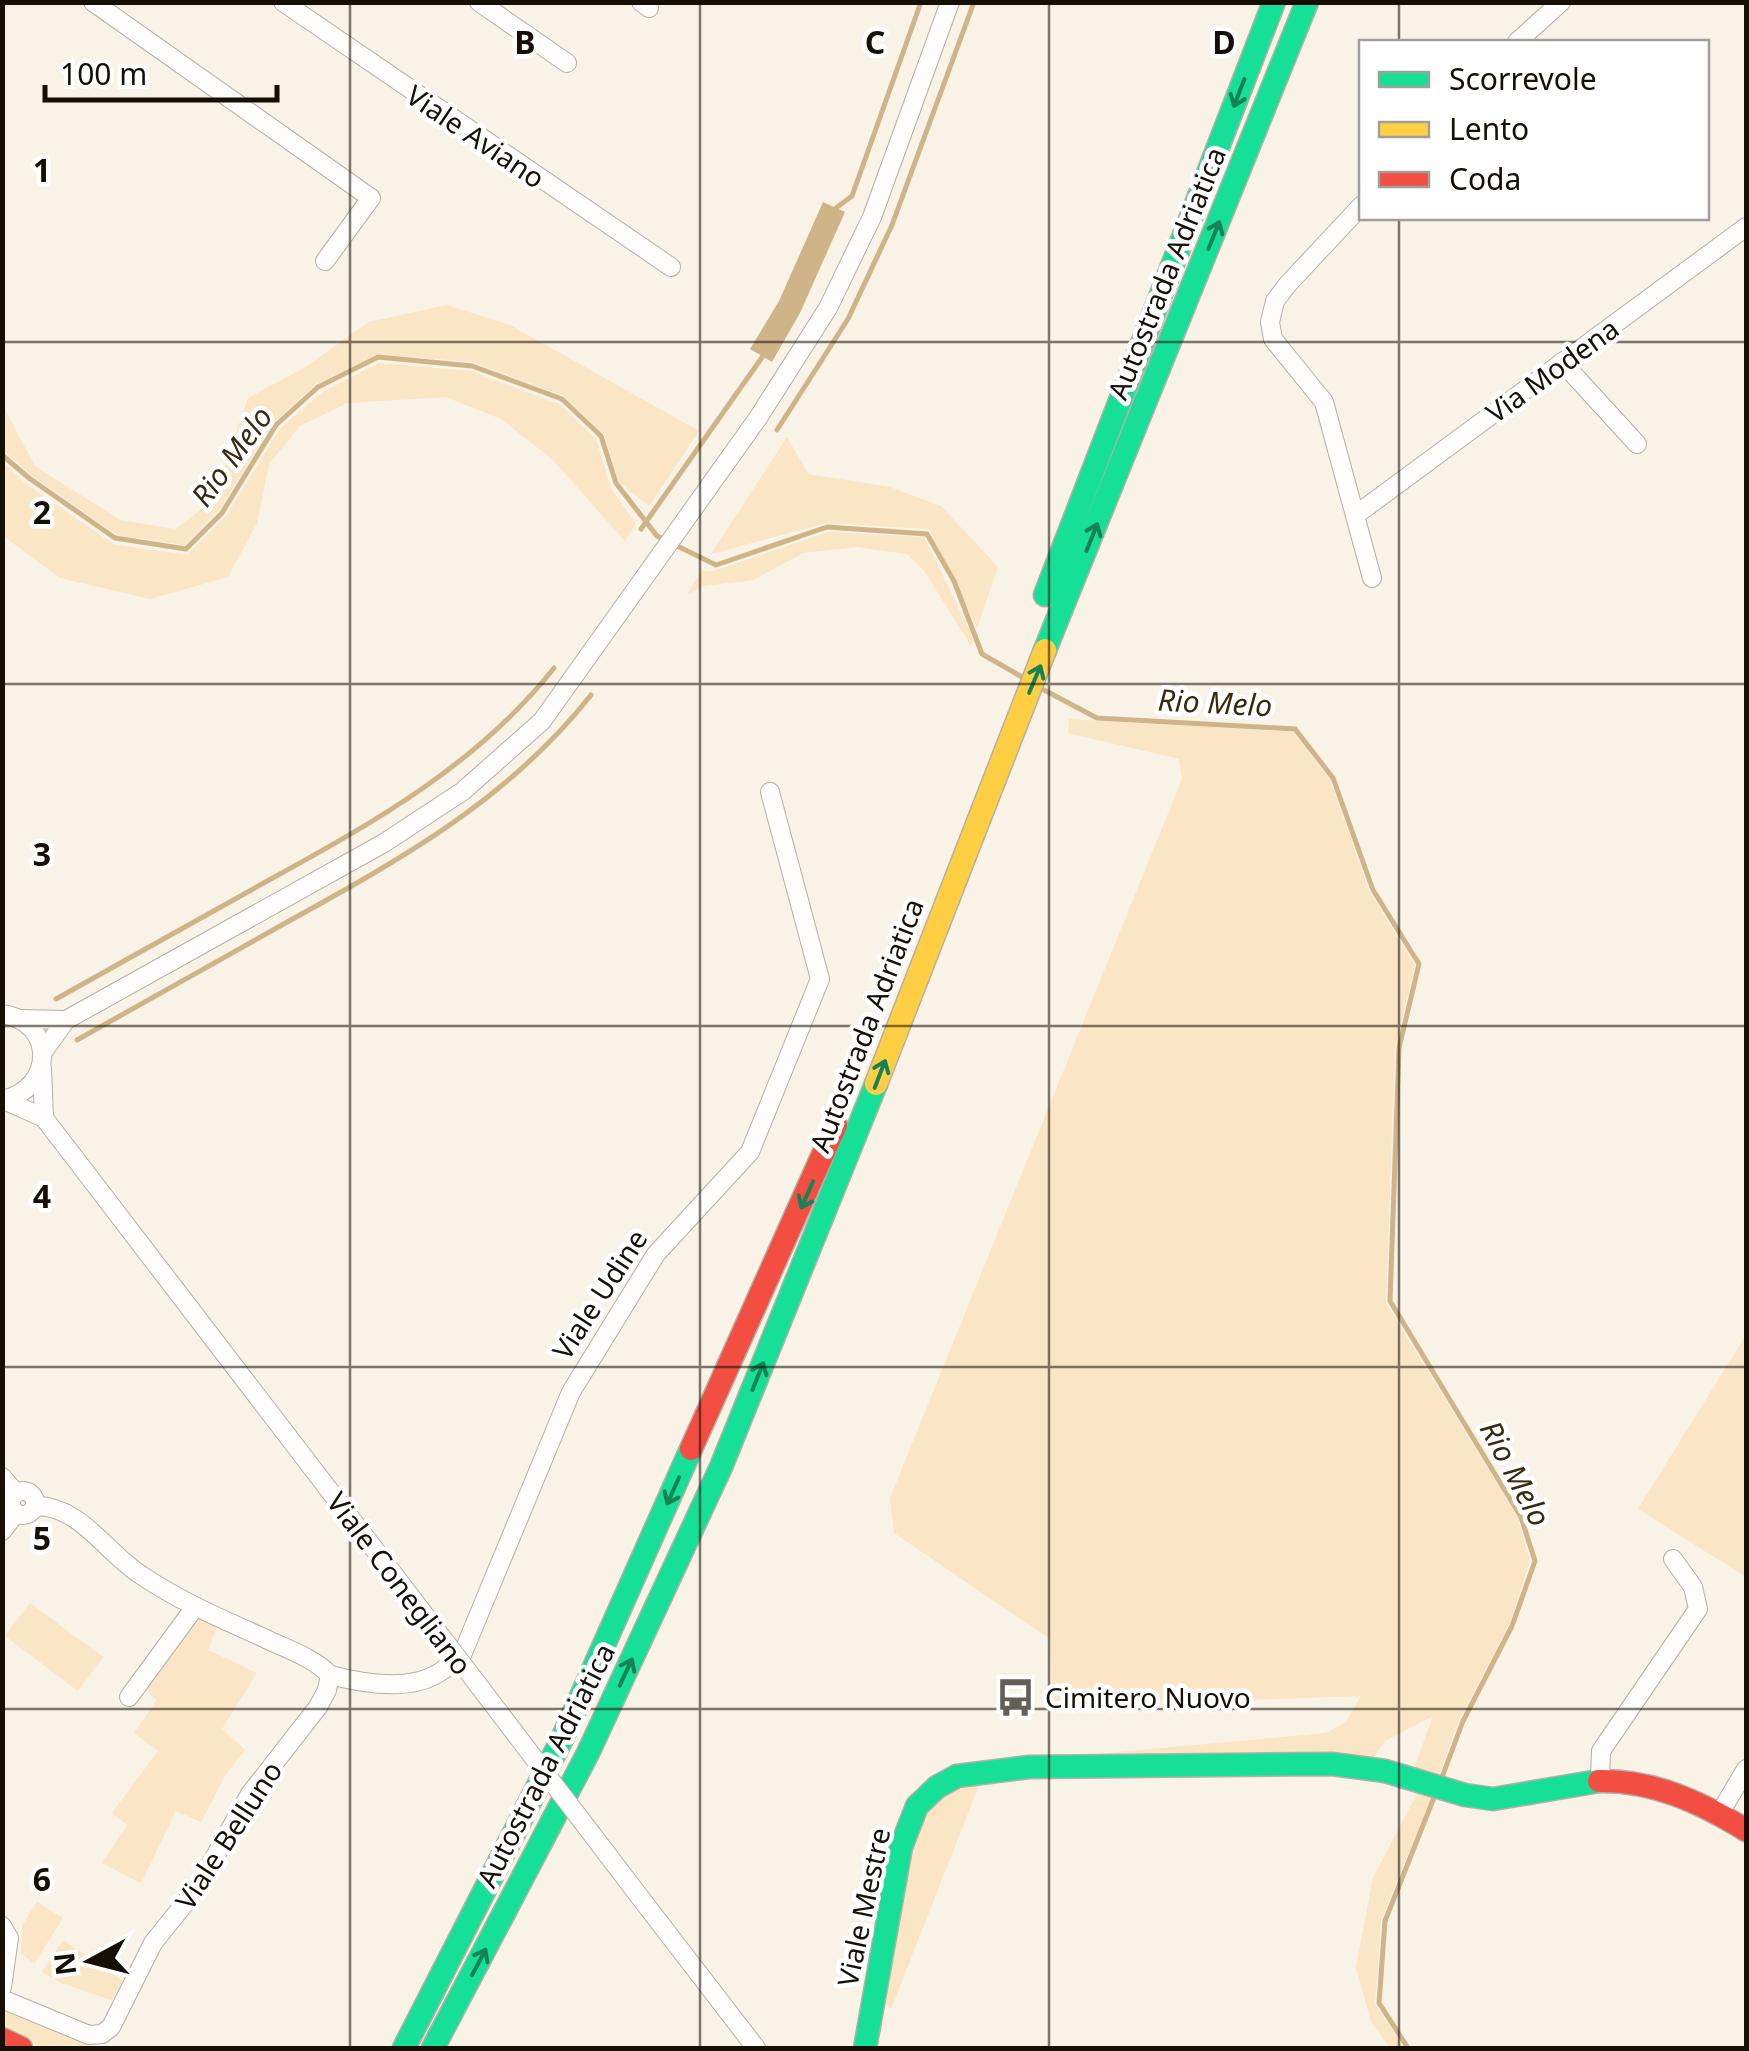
<svg xmlns="http://www.w3.org/2000/svg" width="1749" height="2051" font-family="'Noto Sans',sans-serif">
<style>
.green{fill:#fae5c4}
.water{fill:#cfb488}
.lines{fill:none;stroke-linecap:round;stroke-linejoin:round}
.stream{stroke:#cfb488;stroke-width:5}
.street-casing{stroke:#b5afa6;stroke-width:20}
.fast-casing{stroke:#b5afa6;stroke-width:25}
.slow-casing{stroke:#b5afa6;stroke-width:25}
.jam-casing{stroke:#b5afa6;stroke-width:25}
.street{stroke:#fefdfb;stroke-width:18}
.fast{stroke:#16e098;stroke-width:22}
.slow{stroke:#ffcf43;stroke-width:22}
.jam{stroke:#f24e42;stroke-width:22}
.street-bridge-casing{stroke:#b5afa6;stroke-width:20;stroke-linecap:butt}
.street-bridge{stroke:#fefdfb;stroke-width:18}
.oneway{stroke:#168256}
.grid{fill:none;stroke:#150f05;stroke-width:2.5;stroke-opacity:0.55}
.labels{text-anchor:middle;dominant-baseline:central;stroke-width:9;stroke-linejoin:round;paint-order:stroke}
.street-label{font-size:28px;fill:#150f05;stroke:#fff}
.poi-label{font-size:28px;fill:#150f05;stroke:#fff;text-anchor:start}
.water-label{font-size:30px;font-style:italic;fill:#392a0f;stroke:#fff}
.grid-label{font-size:32px;text-anchor:middle;font-weight:bold;fill:#150f05;stroke:#fff;stroke-width:9;stroke-linejoin:round;paint-order:stroke}
</style>
<rect width="100%" height="100%" fill="#f8f2e7"/>
<g class="green">
<polygon points="447,305 510,325 699,431 649,506 619,482 604,434 564,396 473,362 377,354 316,384 273,423 219,510 185,545 117,535 31,475 3,450 3,406 35,466 120,520 176,529 213,500 248,398 304,368 369,322"/>
<polygon points="379,363 471,371 559,404 596,439 611,488 636,524 625,541 552,459 501,419 446,397 347,403 300,426 269,464 257,523 228,577 150,599 60,578 6,538 3,532 3,462 25,483 113,544 187,555 226,516 280,429 321,393"/>
<polygon points="787,437 808,474 890,487 941,506 998,567 977,628 929,529 827,523 711,554"/>
<polygon points="828,532 924,537 973,638 971,646 925,572 907,554 857,547 803,553 753,580 703,586 687,595 701,571 714,571"/>
<polygon points="1069,719 1293,732 1330,780 1369,891 1415,965 1395,1048 1386,1303 1518,1518 1530,1561 1509,1625 1459,1720 1438,1777 1414,1769 1433,1716 1385,1741 1373,1758 1054,1758 1326,1733 1346,1722 1361,1696 1053,1707 1050,1639 894,1533 890,1498 1182,779 1179,759 1068,733"/>
<polygon points="1746,1335 1746,1577 1638,1509"/>
<polygon points="30,1603 103,1657 78,1691 5,1636"/>
<polygon points="199,1619 217,1627 208,1650 257,1673 222,1729 245,1750 226,1774 201,1822 176,1811 141,1883 102,1863 127,1825 112,1813 158,1751 134,1733 157,1700 145,1689 191,1623"/>
<path d="M 970,1784 L 979,1785 L 891,2009 L 885,2003 C 893,1947 894,1842 937,1803 C 946,1793 958,1789 970,1784 Z"/>
<polygon points="1419,1790 1433,1793 1381,1920 1375,2004 1404,2048 1390,2048 1371,2022 1356,1967 1373,1878"/>
<polygon points="37,1902 63,1918 34,1964 21,1953 23,1924"/>
<polygon points="63,1940 123,1981 111,2000 61,1983 42,1972"/>
<polygon points="2,2007 98,2048 42,2048 3,2029"/>
</g>
<polygon class="water" points="823,202 845,212 800,313 772,362 750,349 779,301"/>
<g class="lines">
<g class="stream">
<polyline points="836,208 852,196 921,2"/>
<polyline points="777,430 848,319 892,225 974,2"/>
<polyline points="2,455 29,478 115,538 186,549 222,513 276,425 318,387 378,357 472,366 562,399 601,436 616,483 657,536 716,565 827,527 927,534 954,581 982,654 1022,677"/>
<polyline points="641,529 763,356"/>
<polyline points="1044,690 1097,718 1295,729 1333,778 1373,890 1419,964 1399,1048 1390,1301 1521,1517 1535,1561 1512,1626 1463,1721 1441,1780"/>
<path d="M 56,999 C 127,959 198,920 269,880 C 375,822 478,764 554,668"/>
<path d="M 77,1040 C 147,1000 218,961 289,921 C 403,858 509,799 591,695"/>
<polyline points="1408,2048 1379,2003 1385,1921 1435,1795"/>
</g>
<defs>
<g id="street">
<polyline points="93,2 371,198 325,261"/>
<polyline points="283,2 671,267"/>
<polyline points="479,2 567,63"/>
<polyline points="641,2 649,8"/>
<polyline points="1517,42 1561,2"/>
<polyline points="1362,205 1288,284 1275,301 1270,322 1273,339 1324,402 1372,578"/>
<polyline points="1562,362 1637,444"/>
<polyline points="1357,514 1746,227"/>
<path d="M 2,1014 C 56,1022 55,1089 2,1100"/>
<polyline points="21,1019 66,1020"/>
<polyline points="43,1052 66,1020 384,843 463,791 542,721 758,418 828,308 872,217 950,2"/>
<polyline points="42,1068 44,1118"/>
<polyline points="4,1100 44,1118 447,1644"/>
<polyline points="2,1477 16,1493"/>
<circle cx="23" cy="1503" r="12"/>
<polyline points="2,1531 16,1513"/>
<path d="M 330,1675 C 361,1683 406,1691 435,1675 C 445,1670 453,1662 462,1655 L 571,1392 L 656,1254 L 750,1152 L 820,979 L 770,792"/>
<polyline points="129,1697 195,1607"/>
<polyline points="1600,1779 1601,1751 1698,1609 1693,1587 1673,1559"/>
<polyline points="1720,1813 1746,1769"/>
<polyline points="639,1896 756,2048"/>
<polyline points="2,1926 9,1938 2,1987"/>
<path d="M 2,1999 L 89,2035 L 102,2034 L 111,2027 L 153,1943 L 198,1887 L 250,1794 L 318,1707 L 327,1690 L 330,1675 C 313,1657 286,1649 264,1638 C 222,1619 179,1601 141,1575 C 106,1553 80,1505 35,1506"/>
</g>
<g id="fast">
<polyline points="1045,595 1274,2"/>
<polyline points="1045,650 1307,2"/>
<polyline points="404,2048 562,1739 691,1449"/>
<polyline points="433,2048 588,1753 721,1467 876,1084"/>
<polyline points="865,2048 901,1847 917,1806 937,1787 957,1776 1029,1767 1332,1764 1385,1771 1465,1795 1493,1799 1599,1781"/>
</g>
<polyline id="slow" points="876,1084 1045,650"/>
<g id="jam">
<polyline points="691,1449 836,1125"/>
<path d="M 1599,1781 C 1653,1780 1700,1802 1746,1830"/>
<polyline points="2,2039 21,2048"/>
</g>
</defs>
<use href="#street" class="street-casing"/>
<use href="#fast" class="fast-casing"/>
<use href="#slow" class="slow-casing"/>
<use href="#jam" class="jam-casing"/>
<use href="#street" class="street"/>
<use href="#fast" class="fast"/>
<use href="#slow" class="slow"/>
<use href="#jam" class="jam"/>
<defs>
<polyline id="street-bridge" points="447,1644 639,1896"/>
</defs>
<use href="#street-bridge" class="street-bridge-casing"/>
<use href="#street-bridge" class="street-bridge"/>
</g>
<defs><path id="oneway-shaft" d="M-6 0H5M1.5-3L5.5 0L1.5 3" fill="none" stroke-width="1.6" stroke-linecap="round" stroke-linejoin="round" transform="scale(2.5)"/></defs>
<g class="oneway">
<use href="#oneway-shaft" transform="translate(1239 93) rotate(111)"/>
<use href="#oneway-shaft" transform="translate(1214 235) rotate(-68)"/>
<use href="#oneway-shaft" transform="translate(1092 537) rotate(-68)"/>
<use href="#oneway-shaft" transform="translate(1035 679) rotate(-67)"/>
<use href="#oneway-shaft" transform="translate(880 1074) rotate(-69)"/>
<use href="#oneway-shaft" transform="translate(807 1195) rotate(114)"/>
<use href="#oneway-shaft" transform="translate(758 1376) rotate(-68)"/>
<use href="#oneway-shaft" transform="translate(673 1491) rotate(114)"/>
<use href="#oneway-shaft" transform="translate(626 1672) rotate(-65)"/>
<use href="#oneway-shaft" transform="translate(479 1962) rotate(-62)"/>
</g>
<path class="grid" d="M 350,2 L 350,2048M 700,2 L 700,2048M 1049,2 L 1049,2048M 1399,2 L 1399,42M 1399,218 L 1399,2048M 2,342 L 1746,342M 2,684 L 1746,684M 2,1026 L 1746,1026M 2,1367 L 1746,1367M 2,1709 L 1746,1709"/>
<defs>
<symbol id="bus-bare" viewBox="-9 -9 18 18"><path d="M-5-6H5V4H4V6H2V4H-2V6H-4V4H-5ZM-3.5-4V0h7V-4ZM-3.5 1.2v1.5H-2V1.2ZM2 1.2v1.5H3.5V1.2Z" fill="#645e54" stroke="#fff" stroke-width="2.5" paint-order="stroke"/></symbol>
</defs>
<g fill-rule="evenodd">
<use href="#bus-bare" x="988" y="1670" width="55" height="55"/>
</g>
<g class="labels">
<g class="street-label">
<text transform="translate(476 136) rotate(34)">Viale Aviano</text>
<text transform="translate(1166 273) rotate(-68)">Autostrada Adriatica</text>
<text transform="translate(1552 370) rotate(-36)">Via Modena</text>
<text transform="translate(866 1025) rotate(-69)">Autostrada Adriatica</text>
<text transform="translate(599 1294) rotate(-57)">Viale Udine</text>
<text transform="translate(400 1583) rotate(53)">Viale Conegliano</text>
<text transform="translate(545 1765) rotate(-63)">Autostrada Adriatica</text>
<text transform="translate(228 1835) rotate(-57)">Viale Belluno</text>
<text transform="translate(863 1907) rotate(-78)">Viale Mestre</text>
</g>
<g class="poi-label">
<text x="1045" y="1697">Cimitero Nuovo</text>
</g>
<g class="water-label">
<text transform="translate(231 456) rotate(-54)">Rio Melo</text>
<text transform="translate(1215 702) rotate(3)">Rio Melo</text>
<text transform="translate(1516 1473) rotate(62)">Rio Melo</text>
</g>
</g>
<g class="grid-label">
<text x="525" y="54">B</text>
<text x="875" y="54">C</text>
<text x="1224" y="54">D</text>
<text x="42" y="182">1</text>
<text x="42" y="524">2</text>
<text x="42" y="866">3</text>
<text x="42" y="1208">4</text>
<text x="42" y="1550">5</text>
<text x="42" y="1891">6</text>
</g>
<rect width="1749" height="2051" fill="none" stroke="#150f05" stroke-width="10"/>
<rect x="1359" y="40" width="350" height="180" fill="#ffffff" stroke="#a19f9b" stroke-width="2.5"/>
<rect x="1379" y="72" width="50" height="15" fill="#16e098" stroke="#a19f9b" stroke-width="2.5"/>
<text x="1449" y="90" font-size="30" fill="#150f05">Scorrevole</text>
<rect x="1379" y="122" width="50" height="15" fill="#ffcf43" stroke="#a19f9b" stroke-width="2.5"/>
<text x="1449" y="140" font-size="30" fill="#150f05">Lento</text>
<rect x="1379" y="172" width="50" height="15" fill="#f24e42" stroke="#a19f9b" stroke-width="2.5"/>
<text x="1449" y="190" font-size="30" fill="#150f05">Coda</text>
<g transform="translate(90 1961) rotate(263)" stroke="#ffffff" stroke-width="8" paint-order="stroke">
<path d="M0-8L18 38L0 25L-18 38Z" fill="#150f05"/>
<text y="-15" font-size="28" font-weight="bold" text-anchor="middle" fill="#150f05">N</text>
</g>
<path d="M45 85v15h232v-15" fill="none" stroke="#150f05" stroke-width="5"/>
<text x="60" y="85" font-size="30" fill="#150f05" stroke="#ffffff" stroke-width="8" paint-order="stroke">100 m</text>
</svg>
